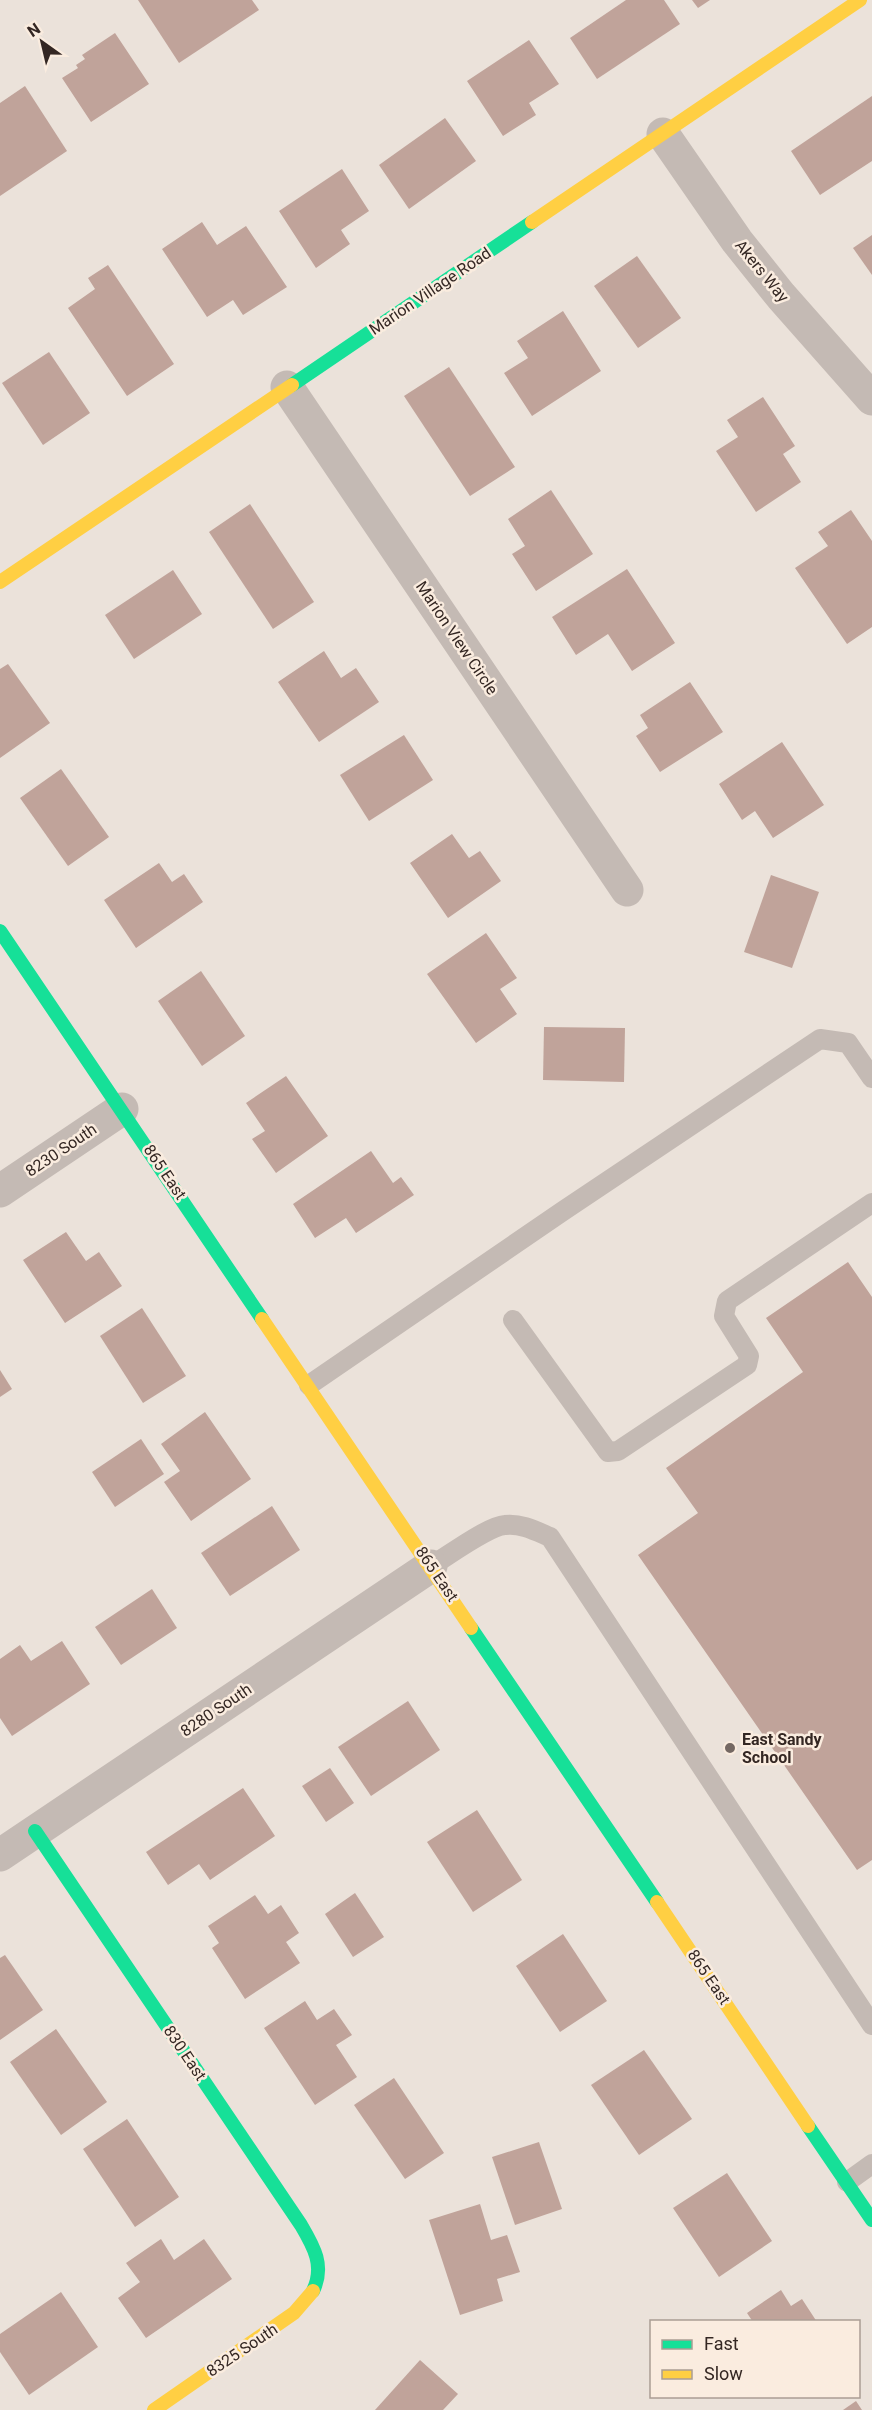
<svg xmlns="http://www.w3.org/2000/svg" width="872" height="2410" font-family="Roboto,sans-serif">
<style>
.building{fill:#c0a39a}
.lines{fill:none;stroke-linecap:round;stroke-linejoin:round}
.lane{stroke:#c4bab4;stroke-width:20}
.street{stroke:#c4bab4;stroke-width:33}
.fast{stroke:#16e098;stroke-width:14}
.slow{stroke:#ffcf43;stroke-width:14}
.poi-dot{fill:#746863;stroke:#faecdf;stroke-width:2}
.labels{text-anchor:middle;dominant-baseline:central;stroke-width:5;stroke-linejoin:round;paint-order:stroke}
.street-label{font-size:16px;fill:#342723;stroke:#faecdf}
.poi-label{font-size:16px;font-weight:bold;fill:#342723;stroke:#faecdf;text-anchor:start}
</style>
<rect width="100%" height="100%" fill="#ebe2da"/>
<g class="building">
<polygon points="138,0 252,0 259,10 179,63"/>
<polygon points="626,0 664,0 680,24 597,79 570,38"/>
<polygon points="692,0 710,0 698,8"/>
<polygon points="115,33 149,84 91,122 62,78 78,68 76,65 85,59 82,55"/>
<polygon points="529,40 559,84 529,103 536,115 503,136 467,81"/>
<polygon points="25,86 67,151 0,196 0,103"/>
<polygon points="872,96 872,161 820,195 791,151"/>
<polygon points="445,118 476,161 409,209 379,165"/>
<polygon points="342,169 369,211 341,230 350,244 316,268 279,211"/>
<polygon points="202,222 217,245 246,226 287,287 243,315 233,300 207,317 162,249"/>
<polygon points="872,235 872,275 853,248"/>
<polygon points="637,256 681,318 638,348 594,286"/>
<polygon points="108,265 174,364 127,396 68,308 95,289 88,278"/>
<polygon points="563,311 601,371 532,416 504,373 528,358 517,341"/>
<polygon points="49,352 90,413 43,445 2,383"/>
<polygon points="449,367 515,467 470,496 404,396"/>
<polygon points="763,397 795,446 783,454 801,482 756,512 716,451 738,437 727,420"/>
<polygon points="551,490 593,554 536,591 512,554 525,546 508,519"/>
<polygon points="250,504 314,602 273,629 209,532"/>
<polygon points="851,510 872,541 872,627 847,644 795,568 828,546 818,532"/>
<polygon points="627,569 675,643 632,671 608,634 576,655 552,617"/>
<polygon points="173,570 202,614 134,659 105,615"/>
<polygon points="324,651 341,678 356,668 379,702 319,742 278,682"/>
<polygon points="8,664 50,723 0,758 0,669"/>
<polygon points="690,682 723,732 660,772 636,736 648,728 640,715"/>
<polygon points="404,735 433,780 369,821 340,775"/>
<polygon points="782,742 824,805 773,838 755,811 742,820 719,784"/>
<polygon points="61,769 109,837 68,866 20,798"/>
<polygon points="452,834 469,858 480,851 501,881 448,918 410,863"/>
<polygon points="159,863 172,882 184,874 203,902 136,948 104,900"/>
<polygon points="771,875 819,892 792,968 744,952"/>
<polygon points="486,933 517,978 500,989 517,1014 476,1043 427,974"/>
<polygon points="201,971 245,1036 202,1066 158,1001"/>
<polygon points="544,1027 625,1028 624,1082 543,1080"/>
<polygon points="286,1076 328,1136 276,1173 252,1139 265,1131 246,1103"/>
<polygon points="371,1151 393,1183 401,1177 414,1195 356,1233 346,1218 315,1238 293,1204"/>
<polygon points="66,1232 86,1261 99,1252 122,1286 65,1323 23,1260"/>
<polygon points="848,1262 872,1297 872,1860 857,1870 638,1555 698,1513 666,1468 803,1372 766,1318"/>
<polygon points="142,1308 186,1376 143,1403 100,1336"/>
<polygon points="0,1370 12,1389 0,1397"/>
<polygon points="205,1412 251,1479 191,1521 164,1482 180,1471 161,1444"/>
<polygon points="141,1439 164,1474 115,1507 92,1472"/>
<polygon points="272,1506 300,1550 230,1596 201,1553"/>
<polygon points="152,1589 177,1628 121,1665 95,1627"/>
<polygon points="62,1641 90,1684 12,1736 0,1718 0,1659 20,1645 31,1661"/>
<polygon points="408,1701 440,1750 371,1796 338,1747"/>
<polygon points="330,1768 354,1803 326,1822 302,1786"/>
<polygon points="243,1788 275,1836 210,1880 199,1864 168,1885 146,1852"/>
<polygon points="477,1810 522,1880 473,1912 427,1842"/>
<polygon points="355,1893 384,1937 353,1957 325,1914"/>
<polygon points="255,1895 268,1914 281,1905 299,1933 286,1942 300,1963 245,1999 212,1948 219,1943 208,1926"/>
<polygon points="563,1934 607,2001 560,2032 516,1966"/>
<polygon points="5,1955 43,2010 0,2040 0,1958"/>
<polygon points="305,2001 317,2020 334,2009 352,2035 336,2045 357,2077 315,2105 264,2028"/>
<polygon points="56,2029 107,2102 61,2135 10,2062"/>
<polygon points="644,2050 692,2119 639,2155 591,2085"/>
<polygon points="394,2078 444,2153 405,2179 354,2105"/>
<polygon points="127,2119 179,2197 135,2227 83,2149"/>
<polygon points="539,2142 562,2209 515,2225 492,2157"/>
<polygon points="727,2173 772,2241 719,2277 673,2208"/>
<polygon points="480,2204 491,2240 507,2235 520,2272 497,2279 503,2301 460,2315 429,2220"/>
<polygon points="161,2239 174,2260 204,2239 232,2279 146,2338 118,2298 140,2282 126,2263"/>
<polygon points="781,2290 791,2306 802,2299 817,2322 753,2322 747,2313"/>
<polygon points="61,2292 98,2347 29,2395 0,2352 0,2334"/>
<polygon points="420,2360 458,2394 443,2410 375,2410"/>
<polygon points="856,2401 862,2410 843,2410"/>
</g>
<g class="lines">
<g class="lane">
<polyline points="513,1320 608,1452 618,1451 747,1365 749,1356 724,1316 727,1301 872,1203"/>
<polyline points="309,1385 563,1211 820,1039 848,1043 872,1078"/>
<path d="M 431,1566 C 448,1556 488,1526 505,1525 C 521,1523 536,1531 550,1537 L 872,2025"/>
<polyline points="847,2182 872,2164"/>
</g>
<g class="street">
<polyline points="663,134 737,241 781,296 872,399"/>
<polyline points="287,387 627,890"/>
<polyline points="0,1191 122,1109"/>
<polyline points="0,1855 431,1566"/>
</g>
<g class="fast">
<polyline points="292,385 532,222"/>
<polyline points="0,931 262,1319"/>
<polyline points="471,1628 657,1902"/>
<path d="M 35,1831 L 301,2225 C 314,2247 325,2266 313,2291"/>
<polyline points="808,2126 872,2220"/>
</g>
<g class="slow">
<polyline points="532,222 860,0"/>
<polyline points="0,582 292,385"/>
<polyline points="262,1319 471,1628"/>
<polyline points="657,1902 808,2126"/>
<polyline points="154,2410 294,2313 313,2291"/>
</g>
</g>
<circle class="poi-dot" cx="730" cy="1748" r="6"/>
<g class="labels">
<g class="street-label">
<text transform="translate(762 271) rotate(51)">Akers Way</text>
<text transform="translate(430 291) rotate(-34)">Marion Village Road</text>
<text transform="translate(457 638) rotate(56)">Marion View Circle</text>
<text transform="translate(61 1150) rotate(-34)">8230 South</text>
<text transform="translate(165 1172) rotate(56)">865 East</text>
<text transform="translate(437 1574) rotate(56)">865 East</text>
<text transform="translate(216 1710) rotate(-34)">8280 South</text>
<text transform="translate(709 1977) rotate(56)">865 East</text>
<text transform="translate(185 2053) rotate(56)">830 East</text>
<text transform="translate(242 2350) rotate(-34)">8325 South</text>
</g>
<g class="poi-label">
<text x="742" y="1739">East Sandy<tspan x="742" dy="18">School</tspan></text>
</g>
</g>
<rect x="650" y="2320" width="210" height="78" fill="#faecdf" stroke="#ab9d94" stroke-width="1.5"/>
<rect x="662" y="2340" width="30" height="9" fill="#16e098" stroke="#ab9d94" stroke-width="1.5"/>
<text x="704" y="2350" font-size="18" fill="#342723">Fast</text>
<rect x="662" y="2370" width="30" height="9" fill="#ffcf43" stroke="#ab9d94" stroke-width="1.5"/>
<text x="704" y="2380" font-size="18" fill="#342723">Slow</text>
<g transform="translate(42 42) rotate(326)" stroke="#faecdf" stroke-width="4.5" paint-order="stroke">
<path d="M0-4.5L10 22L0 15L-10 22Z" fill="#342723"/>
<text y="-9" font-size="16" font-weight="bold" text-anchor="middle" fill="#342723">N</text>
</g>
</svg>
